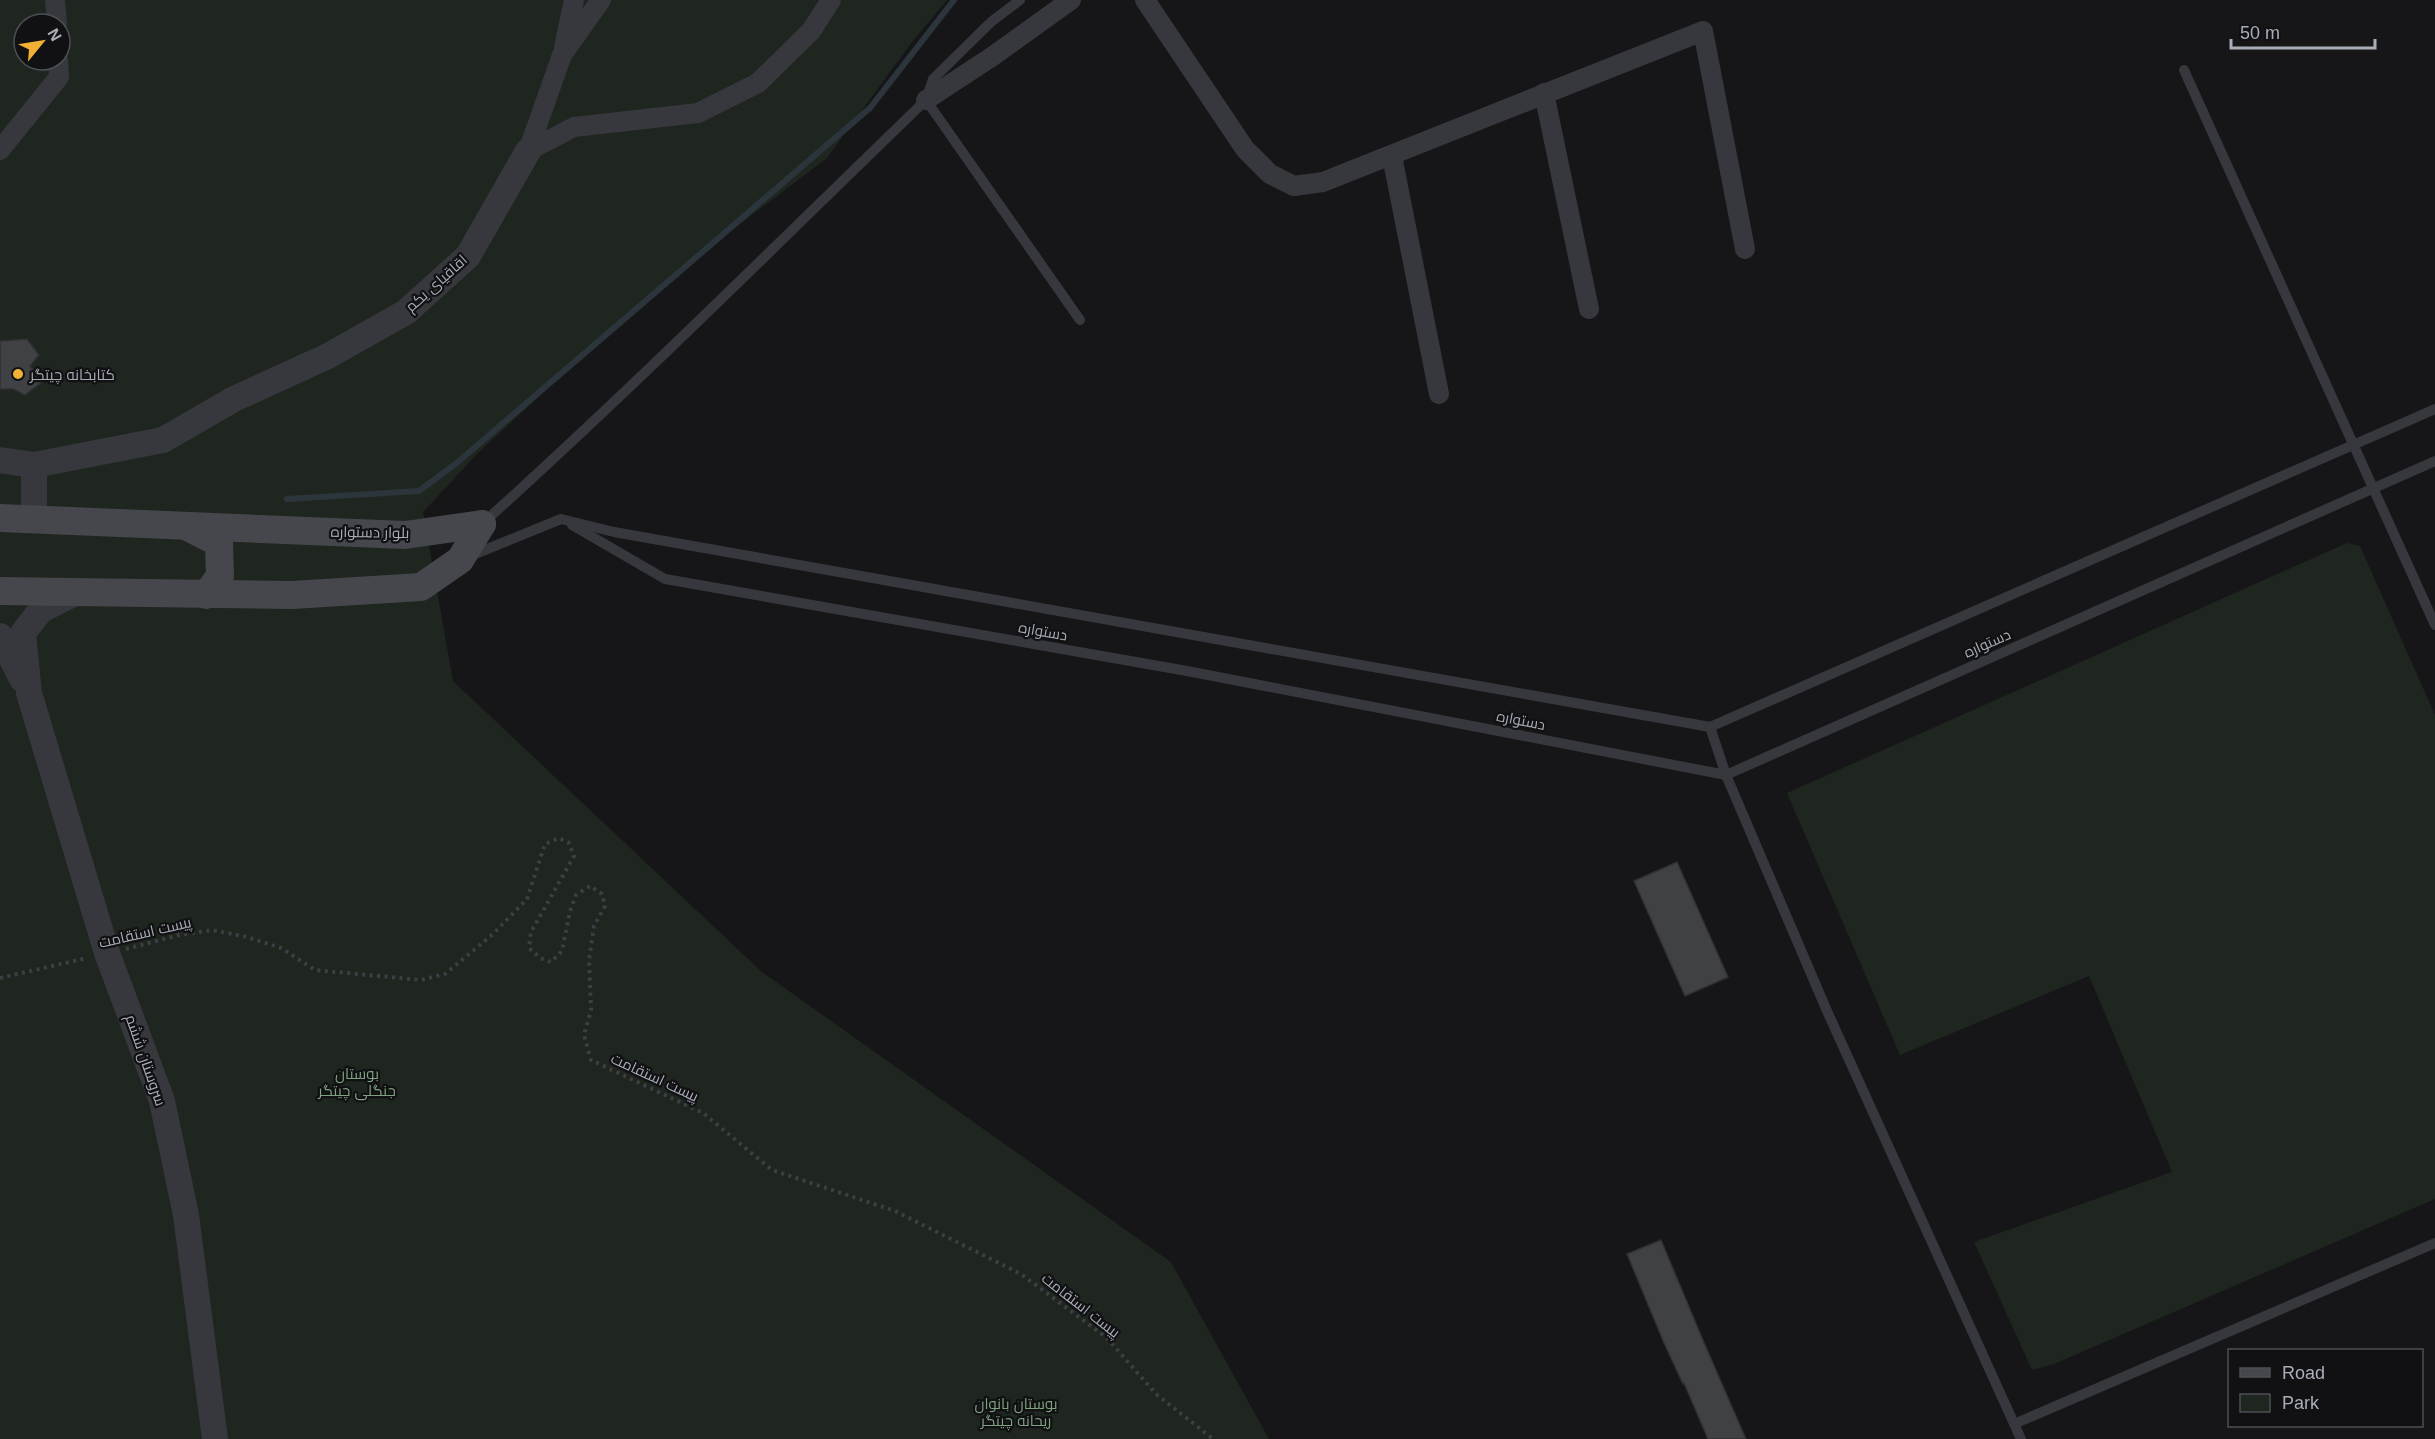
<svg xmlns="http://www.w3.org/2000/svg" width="2435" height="1439" font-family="Arial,Cairo,sans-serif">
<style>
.green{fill:#1e261f;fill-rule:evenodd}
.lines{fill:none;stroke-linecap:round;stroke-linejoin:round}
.stream{stroke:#2c353c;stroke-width:6}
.building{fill:#404145;stroke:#303034;stroke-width:1.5}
.path{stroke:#3d3f44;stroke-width:4;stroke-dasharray:3 4.5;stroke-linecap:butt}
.service{stroke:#37383d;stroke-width:10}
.minor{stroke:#37383d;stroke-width:20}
.tertiary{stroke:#37383d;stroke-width:26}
.secondary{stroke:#45474d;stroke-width:28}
.poi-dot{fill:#f2b134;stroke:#111113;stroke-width:2}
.labels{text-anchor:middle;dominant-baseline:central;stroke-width:4.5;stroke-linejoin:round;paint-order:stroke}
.street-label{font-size:15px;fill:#a8adb8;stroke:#111113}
.poi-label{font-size:15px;fill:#a8adb8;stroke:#111113;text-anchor:start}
.park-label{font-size:15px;fill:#7fa381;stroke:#111113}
</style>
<rect width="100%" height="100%" fill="#161618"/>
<g class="green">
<path d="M 0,0 L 947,0 L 912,42 L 827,158 L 723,237 L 601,339 L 477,454 L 423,512 L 453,681 L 762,972 L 1171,1262 L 1269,1439 L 0,1439 ZM 24,24 L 60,24 L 60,60 L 24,60 Z"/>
<polygon points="2347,543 2360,546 2435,715 2435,1199 2054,1364 2032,1370 1974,1242 2172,1172 2089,976 1900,1055 1787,793"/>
</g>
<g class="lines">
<polyline class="stream" points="287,499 419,491 458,462 870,108 954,0"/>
</g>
<g class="building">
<polygon points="27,339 39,355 30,366 42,382 25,395 13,389 0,389 0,341"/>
<polygon points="1677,862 1728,977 1685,996 1634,881"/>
<polygon points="1661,1240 1705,1345 1746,1439 1708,1439 1684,1383 1683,1384 1664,1343 1627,1254"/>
</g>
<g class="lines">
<g class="path">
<polyline points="126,949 179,935 212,930 247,937 281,948 315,970 421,980 445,974 493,934 527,899 545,844 559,838 569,843 574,856 531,932 529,948 540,958 551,962 562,951 570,911 576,895 590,886 602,894 605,906 594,926 589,960 591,1010 584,1035 591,1060 703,1113 772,1170 895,1211 1021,1274 1107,1338 1156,1394 1213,1439"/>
<polyline points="0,978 87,958"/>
</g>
<g class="service">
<polyline points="2184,70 2435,625"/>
<polyline points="926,100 1080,320"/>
<path d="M 482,524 C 634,387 779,242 926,100 L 933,79 L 991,22 L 1020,0"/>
<polyline points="572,525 665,579 1187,671 1726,775 2435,461"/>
<polyline points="470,556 561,519 614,532 1710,727 2435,409"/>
<polyline points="1710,727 1726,775 1827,1011 2021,1439"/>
<polyline points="2014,1424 2435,1243"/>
</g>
<g class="minor">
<polyline points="55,0 57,24"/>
<polyline points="1145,0 1245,149 1270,174 1294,186 1323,182 1703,31 1745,249"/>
<polyline points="564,47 574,0"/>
<polyline points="1544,93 1589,309"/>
<polyline points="926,100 993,56 1071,0"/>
<polyline points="0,150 59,77 58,60"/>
<polyline points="528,151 574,127 698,113 758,83 811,31 831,0"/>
<polyline points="528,151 562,55 601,0"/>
<polyline points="1392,156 1439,394"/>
</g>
<g class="tertiary">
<polyline points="0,460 34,465 163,440 234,399 328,356 406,312 468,256 528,151"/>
<polyline points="34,465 34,519"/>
<polyline points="77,592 41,610 23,633 29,693 107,953 162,1101 186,1215 215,1439"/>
<polyline points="0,636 22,679"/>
</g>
<g class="secondary">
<polyline points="0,518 405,535 482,524"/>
<polyline points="188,527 219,543 220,576 206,595"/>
<polyline points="0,591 292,595 421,587 460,560 482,524"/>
</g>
</g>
<circle class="poi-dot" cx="18" cy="374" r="6"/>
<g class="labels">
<g class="street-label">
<text transform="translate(436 283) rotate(-42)">اقاقیای یکم</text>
<text transform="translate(370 532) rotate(1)">بلوار دستواره</text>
<text transform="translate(1043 631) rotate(10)">دستواره</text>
<text transform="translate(1987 643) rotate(-24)">دستواره</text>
<text transform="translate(1521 720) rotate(11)">دستواره</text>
<text transform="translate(145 932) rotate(-13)">پیست استقامت</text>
<text transform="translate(146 1060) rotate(71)">سروستان ششم</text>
<text transform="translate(655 1077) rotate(25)">پیست استقامت</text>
<text transform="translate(1081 1305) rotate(38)">پیست استقامت</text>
</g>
<g class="poi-label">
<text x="30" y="374">کتابخانه چیتگر</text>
</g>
<g class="park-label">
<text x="357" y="1073">بوستان<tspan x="357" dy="17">جنگلی چیتگر</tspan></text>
<text x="1016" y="1403">بوستان بانوان<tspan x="1016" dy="17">ریحانه چیتگر</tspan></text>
</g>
</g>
<rect x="2228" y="1349" width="195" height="78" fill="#111113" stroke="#4d4f55" stroke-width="1.5"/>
<rect x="2240" y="1368" width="30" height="9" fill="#45474d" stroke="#4d4f55" stroke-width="1.5"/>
<text x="2282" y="1379" font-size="18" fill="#a8adb8">Road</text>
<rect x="2240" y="1394" width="30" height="18" fill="#1e261f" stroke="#4d4f55" stroke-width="1.5"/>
<text x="2282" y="1409" font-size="18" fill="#a8adb8">Park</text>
<g transform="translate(42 42) rotate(60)"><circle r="28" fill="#111113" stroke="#4d4f55" stroke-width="1.5"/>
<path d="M0-4.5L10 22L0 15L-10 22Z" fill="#f2b134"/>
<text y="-9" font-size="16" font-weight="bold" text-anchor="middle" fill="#a8adb8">N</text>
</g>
<path d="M2231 39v9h144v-9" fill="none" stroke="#a8adb8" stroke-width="3"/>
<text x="2240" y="39" font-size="18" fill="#a8adb8" stroke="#111113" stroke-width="4.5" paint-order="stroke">50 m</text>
</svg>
